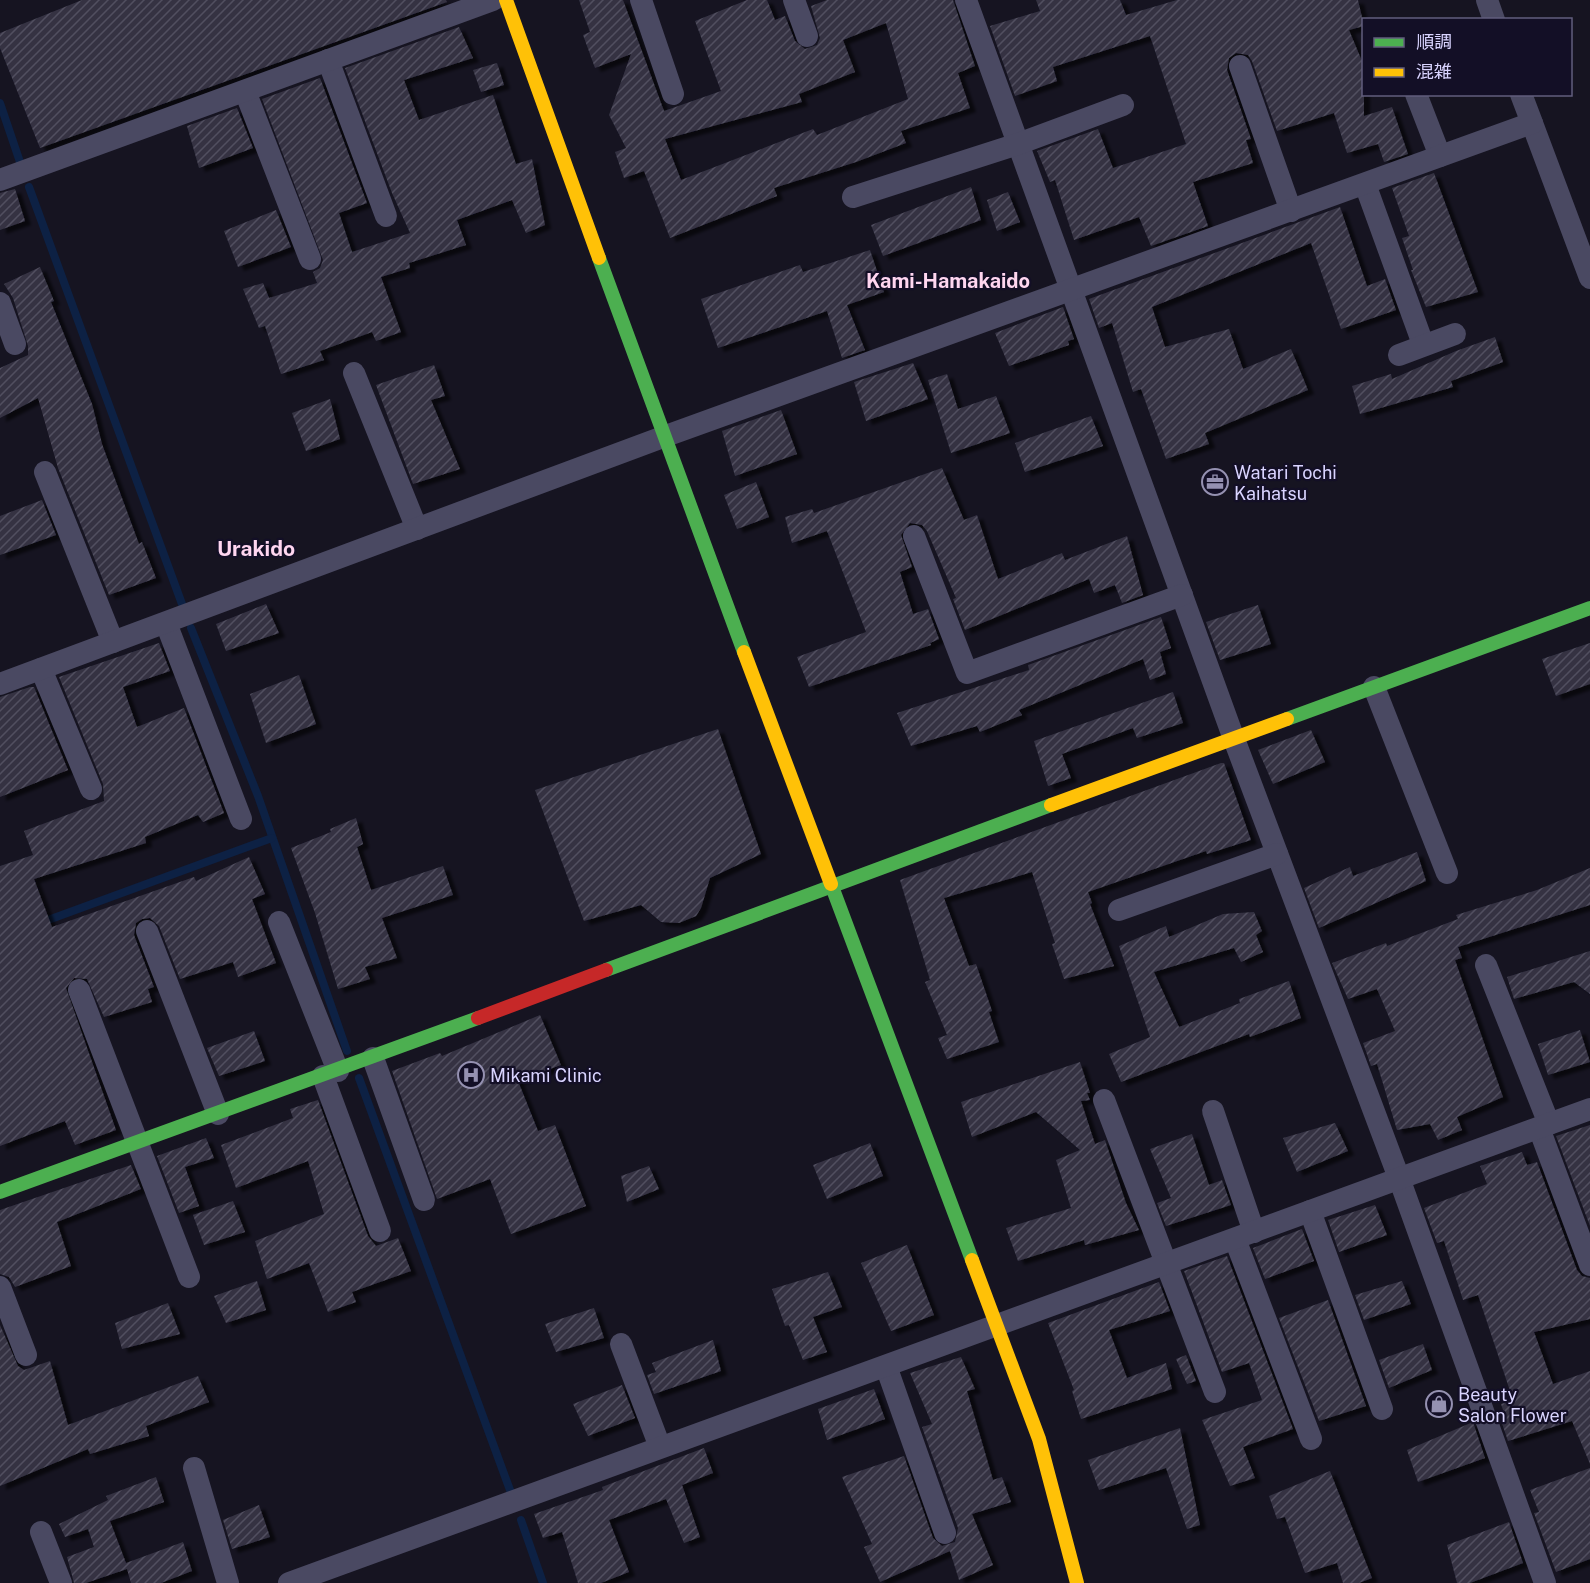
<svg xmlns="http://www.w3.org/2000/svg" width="1590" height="1583" font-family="'Public Sans','Noto Sans JP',sans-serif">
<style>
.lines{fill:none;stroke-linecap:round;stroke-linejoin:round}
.stream{stroke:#0d2144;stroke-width:8}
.building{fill:url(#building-hatch);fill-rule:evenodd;filter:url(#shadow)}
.street{stroke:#4a4962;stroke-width:22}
.fast{stroke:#4caf50;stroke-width:14}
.slow{stroke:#ffc107;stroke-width:14}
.jam{stroke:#c62828;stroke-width:14}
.labels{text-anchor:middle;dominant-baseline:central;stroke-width:4.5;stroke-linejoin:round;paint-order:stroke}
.poi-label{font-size:18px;fill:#d9d4ff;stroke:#130f26;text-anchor:start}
.neighbourhood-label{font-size:20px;font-weight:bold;fill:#ffd6f0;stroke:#130f26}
.quarter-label{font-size:21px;font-weight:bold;fill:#ffd6f0;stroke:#130f26}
</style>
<defs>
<pattern id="building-hatch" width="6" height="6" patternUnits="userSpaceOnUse" patternTransform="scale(1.5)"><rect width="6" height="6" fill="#343243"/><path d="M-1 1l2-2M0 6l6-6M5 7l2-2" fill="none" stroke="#514f5f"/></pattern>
<filter id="shadow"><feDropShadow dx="6" dy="4" stdDeviation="1.5" flood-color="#0009"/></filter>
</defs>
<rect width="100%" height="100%" fill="#161421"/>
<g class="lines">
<g class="stream">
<polyline points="0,103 20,162"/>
<polyline points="29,187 182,604"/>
<polyline points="191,628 258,796 347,1051"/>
<polyline points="40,923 272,838"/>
<polyline points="359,1078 510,1490"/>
<polyline points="521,1520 543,1583"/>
</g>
</g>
<g class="building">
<polygon points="82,0 446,0 447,2 40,148 0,48 0,33"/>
<path d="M 579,0 L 623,0 L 664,111 L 721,91 L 695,21 L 747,0 L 767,0 L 775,20 L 785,16 L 795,41 L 805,49 L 817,45 L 820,38 L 811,6 L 827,0 L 953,0 L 975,66 L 958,73 L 970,108 L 901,131 L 906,143 L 856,162 L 774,188 L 777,196 L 670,238 L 644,171 L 624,178 L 615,152 L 626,148 L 609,115 L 631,54 L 595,68 L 583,35 L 590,32 ZM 886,23 L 908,99 L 817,135 L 813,129 L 681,180 L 665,139 L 802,102 L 799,94 L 855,72 L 843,40 Z"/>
<polygon points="1036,0 1120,0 1126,15 1177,0 1358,0 1364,26 1349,30 1364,66 1364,116 1392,107 1408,154 1384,162 1378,144 1347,153 1334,113 1277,131 1252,61 1248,55 1236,53 1229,58 1227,70 1251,139 1246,140 1253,163 1193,182 1208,226 1151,246 1139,217 1074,240 1055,180 1050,182 1037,151 1098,129 1113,168 1186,144 1150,36 1053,67 1057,81 1015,96 990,26 1040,11"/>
<polygon points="459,27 473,58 404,80 419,120 493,95 516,164 532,159 545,225 526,233 512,200 457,220 466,245 409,263 410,268 381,277 401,332 376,341 372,332 320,351 324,360 281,374 265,326 259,328 243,289 263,283 269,298 317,283 313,272 320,268 323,260 262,99 320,78 367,203 339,213 352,252 410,233 392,193 345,68"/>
<polygon points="497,63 504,85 481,92 473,70"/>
<polygon points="237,108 253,148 199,168 187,126"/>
<polygon points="1434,173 1478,292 1426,307 1411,270 1413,270 1402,238 1409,236 1392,188"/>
<polygon points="971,187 981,220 883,256 871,225"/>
<polygon points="15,189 25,221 0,230 0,193"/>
<polygon points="1008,192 1020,222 997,231 987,200"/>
<polygon points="1340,207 1367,286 1385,279 1396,310 1341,329 1311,243 1152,307 1165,347 1229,329 1243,369 1291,349 1308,390 1205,433 1209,444 1166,459 1141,389 1133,392 1112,323 1099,328 1089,299"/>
<polygon points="276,210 291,247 238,267 224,231"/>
<polygon points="870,250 884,292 847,305 865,350 842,358 827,311 718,348 701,299 800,265 803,272"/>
<polygon points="40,267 54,301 51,302 92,404 102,444 139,544 142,542 156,578 109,595 58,468 38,398 0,418 0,368 28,355 28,346 13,298 4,284"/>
<polygon points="1063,307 1074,339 1068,341 1069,345 1009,366 995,333"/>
<polygon points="1495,337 1503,362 1451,381 1453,387 1360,414 1352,386 1391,374 1392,379 1456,351"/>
<polygon points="913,363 928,399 866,421 854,382"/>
<polygon points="434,365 445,396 431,400 460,469 413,484 376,385"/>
<polygon points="947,374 958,409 996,396 1010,433 951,453 928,380"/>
<polygon points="330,399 340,439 306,451 292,413"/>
<polygon points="781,410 797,454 735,476 722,431"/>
<polygon points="1091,416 1103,446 1025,472 1015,443"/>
<polygon points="942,468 964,520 977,515 998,579 1062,553 1065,560 1127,536 1143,595 1122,603 1115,585 1094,593 1089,579 965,630 953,599 956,598 927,531 922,525 910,523 901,535 912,567 900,572 913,614 928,609 939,639 930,643 931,645 809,687 797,657 866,632 827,531 792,543 785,517 812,509 814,513"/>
<polygon points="756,482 769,517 737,529 724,495"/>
<polygon points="42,500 56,535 0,555 0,516"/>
<polygon points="266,604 279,633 226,651 216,624"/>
<polygon points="1258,605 1271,644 1220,660 1206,622"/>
<polygon points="1161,617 1171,648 1160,652 1166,674 1150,680 1143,659 1019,710 1022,715 980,732 977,726 911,746 897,713 1029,670 1028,665"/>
<polygon points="159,643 170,671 123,687 137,727 184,708 224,813 203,822 198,815 145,837 146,843 34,879 52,927 194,877 196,881 249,857 265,894 252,899 276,963 238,977 233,962 180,979 159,926 150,918 142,919 136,923 134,935 154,987 148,989 152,1002 104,1017 87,979 74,978 66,988 116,1130 75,1145 65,1121 0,1146 0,866 33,855 24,831 104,801 103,784 59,677"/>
<polygon points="1590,643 1590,684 1556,696 1542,659"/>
<polygon points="299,675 316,724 266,743 250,694"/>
<polygon points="30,687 34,687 68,770 0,797 0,697"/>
<polygon points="1173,692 1183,723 1137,738 1133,728 1062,754 1071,778 1048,786 1034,741"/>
<polygon points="718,729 761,854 710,878 701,908 696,916 679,923 661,922 641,905 584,921 535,790"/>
<polygon points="1311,730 1325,762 1273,784 1258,750"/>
<polygon points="1221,763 1224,763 1251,840 1207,854 1206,851 1088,892 1092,903 1090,904 1114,966 1064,979 1052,944 1055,943 1032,872 944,898 969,966 976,964 992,1011 989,1012 999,1042 947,1059 938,1038 947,1035 925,982 930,980 900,880"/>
<polygon points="356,818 363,844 357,847 371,890 443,866 453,895 382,918 397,958 365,967 370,979 338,989 315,913 291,848 331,832 330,829"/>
<polygon points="1417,852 1426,881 1319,928 1304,888 1350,867 1353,876"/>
<polygon points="1590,868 1590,905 1458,947 1462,958 1455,960 1503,1097 1457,1117 1462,1130 1438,1140 1430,1124 1397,1130 1377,1064 1371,1066 1363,1043 1395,1031 1377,989 1348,999 1332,963 1386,943 1387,946 1458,919 1456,915 1537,890"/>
<polygon points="1254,912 1262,931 1256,935 1263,952 1241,962 1234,948 1154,972 1179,1027 1240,1003 1239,999 1289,981 1301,1018 1250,1037 1249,1034 1121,1082 1109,1054 1150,1037 1119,946 1166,926 1169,937 1223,914"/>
<polygon points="1590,951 1590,994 1574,982 1514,999 1507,977"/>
<polygon points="540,1015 561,1065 518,1081 538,1131 555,1125 586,1206 511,1234 490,1179 437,1199 392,1071 440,1053 442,1056"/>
<polygon points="1580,1030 1590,1062 1548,1075 1538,1044"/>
<polygon points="254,1031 265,1061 219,1076 207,1048"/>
<polygon points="1080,1062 1090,1093 1087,1093 1090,1100 1081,1101 1095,1144 1105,1140 1126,1203 1139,1230 1085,1245 1084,1240 1018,1261 1006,1228 1071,1208 1056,1160 1080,1150 1036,1112 972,1137 961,1102"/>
<polygon points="318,1100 368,1236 376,1246 398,1238 411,1271 352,1292 356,1302 328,1312 309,1263 267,1279 255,1241 324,1214 308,1161 236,1188 221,1145 293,1118 290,1109"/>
<polygon points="1335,1123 1348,1151 1297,1172 1283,1138"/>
<polygon points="1590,1125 1590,1226 1556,1136"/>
<polygon points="1192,1134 1209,1185 1222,1180 1231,1205 1166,1226 1157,1203 1171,1198 1150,1149"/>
<polygon points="206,1138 214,1158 185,1167 199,1206 179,1213 157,1156"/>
<polygon points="870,1143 883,1176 827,1199 813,1165"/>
<polygon points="1522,1152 1527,1165 1537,1162 1577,1270 1582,1276 1590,1278 1590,1319 1534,1332 1553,1384 1590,1371 1590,1464 1572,1421 1508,1441 1498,1412 1503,1410 1501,1404 1513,1400 1478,1295 1463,1300 1444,1241 1437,1243 1424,1208 1487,1184 1480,1166"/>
<polygon points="131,1165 141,1189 57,1222 71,1266 15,1287 9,1277 0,1274 0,1210"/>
<polygon points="649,1166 659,1189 627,1202 621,1176"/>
<polygon points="233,1201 245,1232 204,1245 193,1215"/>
<polygon points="1375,1205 1387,1235 1339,1252 1328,1220"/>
<polygon points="1302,1229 1314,1261 1265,1279 1253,1248"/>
<polygon points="907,1245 934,1315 891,1331 861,1263"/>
<polygon points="1227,1256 1293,1429 1243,1447 1255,1478 1230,1486 1202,1420 1262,1400 1249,1363 1222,1372 1184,1271"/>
<polygon points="828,1272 842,1307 813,1317 827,1352 803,1360 789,1325 785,1326 772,1289"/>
<polygon points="257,1281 266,1310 226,1323 214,1296"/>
<polygon points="1402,1281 1411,1304 1364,1320 1355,1295"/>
<polygon points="1159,1282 1170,1311 1109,1330 1127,1378 1166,1363 1172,1389 1081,1419 1072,1391 1074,1390 1048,1323"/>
<polygon points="1328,1300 1366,1406 1319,1421 1279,1318"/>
<polygon points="168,1303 180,1334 122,1349 115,1323"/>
<polygon points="594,1308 604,1338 556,1352 545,1324"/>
<polygon points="0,1325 18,1366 24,1370 50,1361 68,1425 198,1376 209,1402 146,1426 149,1436 90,1454 88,1449 0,1486"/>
<polygon points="713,1340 721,1371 654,1394 647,1375 656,1372 652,1363"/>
<polygon points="1423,1344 1432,1370 1389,1388 1379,1360"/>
<polygon points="1186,1355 1196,1381 1187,1384 1176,1359"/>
<polygon points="961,1357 975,1389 967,1391 993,1480 1002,1477 1011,1502 972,1514 993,1565 959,1580 950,1551 880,1582 864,1547 872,1544 842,1477 904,1456 933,1538 942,1546 955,1542 958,1528 922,1427 932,1424 910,1373"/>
<polygon points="622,1385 635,1418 588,1436 573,1404"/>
<polygon points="874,1389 885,1419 827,1440 818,1409"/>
<polygon points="1473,1422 1485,1458 1418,1482 1407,1450"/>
<polygon points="1180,1428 1200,1525 1187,1529 1166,1468 1099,1490 1088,1460"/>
<polygon points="704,1448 713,1473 682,1485 700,1537 684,1543 666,1499 609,1520 629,1572 601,1583 578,1583 562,1532 543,1538 534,1514 603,1490 602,1487"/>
<polygon points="1590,1468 1590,1559 1556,1572 1534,1513 1539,1512 1530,1490"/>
<polygon points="1330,1471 1372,1578 1359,1583 1343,1583 1337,1563 1305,1573 1285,1517 1277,1519 1269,1496"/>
<polygon points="156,1477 164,1502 110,1521 126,1563 183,1542 192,1571 161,1583 131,1583 127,1569 86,1583 74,1583 67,1557 94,1547 88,1529 65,1537 59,1524 108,1500 106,1496"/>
<polygon points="259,1505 270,1537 232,1549 223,1520"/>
<polygon points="1509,1522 1523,1563 1470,1583 1457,1583 1447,1545"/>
</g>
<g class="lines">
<g class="street">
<polyline points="641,0 673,94"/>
<polyline points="794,0 807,36"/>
<polyline points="966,0 1234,739 1399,1178 1545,1583"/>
<polyline points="1487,0 1494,20"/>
<polyline points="328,60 386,216"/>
<polyline points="1240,66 1291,211"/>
<polyline points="245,91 310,259"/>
<polyline points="1416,94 1440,156"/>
<polyline points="1532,123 1590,278"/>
<polyline points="0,180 493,0"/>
<polyline points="1365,184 1423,344"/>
<polyline points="853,197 1018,144 1123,105"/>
<polyline points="0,303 15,344"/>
<polyline points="1399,355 1455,334"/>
<polyline points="354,373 417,529"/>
<polyline points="45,472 113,642"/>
<polyline points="914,536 967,673 1182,595"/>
<polyline points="166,623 241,819"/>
<polyline points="41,669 91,789"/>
<polyline points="0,684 663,437 1532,123 1521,94"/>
<polyline points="1374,687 1447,873"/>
<polyline points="1119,910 1277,854"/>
<polyline points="279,922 338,1071"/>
<polyline points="147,931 218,1114"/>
<polyline points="1486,965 1549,1124"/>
<polyline points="79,990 189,1277"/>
<polyline points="373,1058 424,1200"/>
<polyline points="323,1076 380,1231"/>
<polyline points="1104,1100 1215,1392"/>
<polyline points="1213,1111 1254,1232"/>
<polyline points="1539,1128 1590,1265"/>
<polyline points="1310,1211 1382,1409"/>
<polyline points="1235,1239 1311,1439"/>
<polyline points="0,1287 26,1355"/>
<polyline points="621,1344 660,1447"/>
<polyline points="886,1366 945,1533"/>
<polyline points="194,1468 228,1583"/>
<polyline points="41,1532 61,1583"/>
<polyline points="289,1583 1590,1109"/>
</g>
<g class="fast">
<polyline points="599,258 744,652"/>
<polyline points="1287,719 1590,608"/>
<polyline points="831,884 972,1260"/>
<polyline points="606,970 1051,805"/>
<polyline points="0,1192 478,1018"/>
</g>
<g class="slow">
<polyline points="506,0 599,258"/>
<polyline points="744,652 831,884"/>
<polyline points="1051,805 1287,719"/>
<polyline points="972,1260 1039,1439 1077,1583"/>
</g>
<polyline class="jam" points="478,1018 606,970"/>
</g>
<defs>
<symbol id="office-ring" viewBox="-11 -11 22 22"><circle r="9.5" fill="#130f26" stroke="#9591b1" stroke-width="1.5"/><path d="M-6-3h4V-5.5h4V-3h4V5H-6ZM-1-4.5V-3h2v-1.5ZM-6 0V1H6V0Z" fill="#9591b1"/></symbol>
<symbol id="hospital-ring" viewBox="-11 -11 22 22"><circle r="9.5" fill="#130f26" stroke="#9591b1" stroke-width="1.5"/><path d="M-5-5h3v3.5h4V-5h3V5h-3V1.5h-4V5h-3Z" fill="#9591b1"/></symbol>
<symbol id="shop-ring" viewBox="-11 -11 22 22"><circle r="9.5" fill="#130f26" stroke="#9591b1" stroke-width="1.5"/><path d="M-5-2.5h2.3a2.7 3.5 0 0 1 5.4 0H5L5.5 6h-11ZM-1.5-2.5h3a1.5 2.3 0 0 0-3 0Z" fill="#9591b1"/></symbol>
</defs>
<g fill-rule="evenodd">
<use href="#office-ring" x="1200" y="467" width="30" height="30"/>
<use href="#hospital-ring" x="456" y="1060" width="30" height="30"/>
<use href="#shop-ring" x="1424" y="1389" width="30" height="30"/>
</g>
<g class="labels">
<g class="poi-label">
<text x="1234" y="472">Watari Tochi<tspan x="1234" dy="21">Kaihatsu</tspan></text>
<text x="490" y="1075">Mikami Clinic</text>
<text x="1458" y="1394">Beauty<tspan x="1458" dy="21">Salon Flower</tspan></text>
</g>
<g class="neighbourhood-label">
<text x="948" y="281">Kami-Hamakaido</text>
</g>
<g class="quarter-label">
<text x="256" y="548">Urakido</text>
</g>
</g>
<rect x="1362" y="18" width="210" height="78" fill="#130f26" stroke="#625e7d" stroke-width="1.5"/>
<rect x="1374" y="38" width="30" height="9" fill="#4caf50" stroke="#625e7d" stroke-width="1.5"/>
<text x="1416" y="48" font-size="18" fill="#d9d4ff">順調</text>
<rect x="1374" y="68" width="30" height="9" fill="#ffc107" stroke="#625e7d" stroke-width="1.5"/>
<text x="1416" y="78" font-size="18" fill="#d9d4ff">混雑</text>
</svg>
